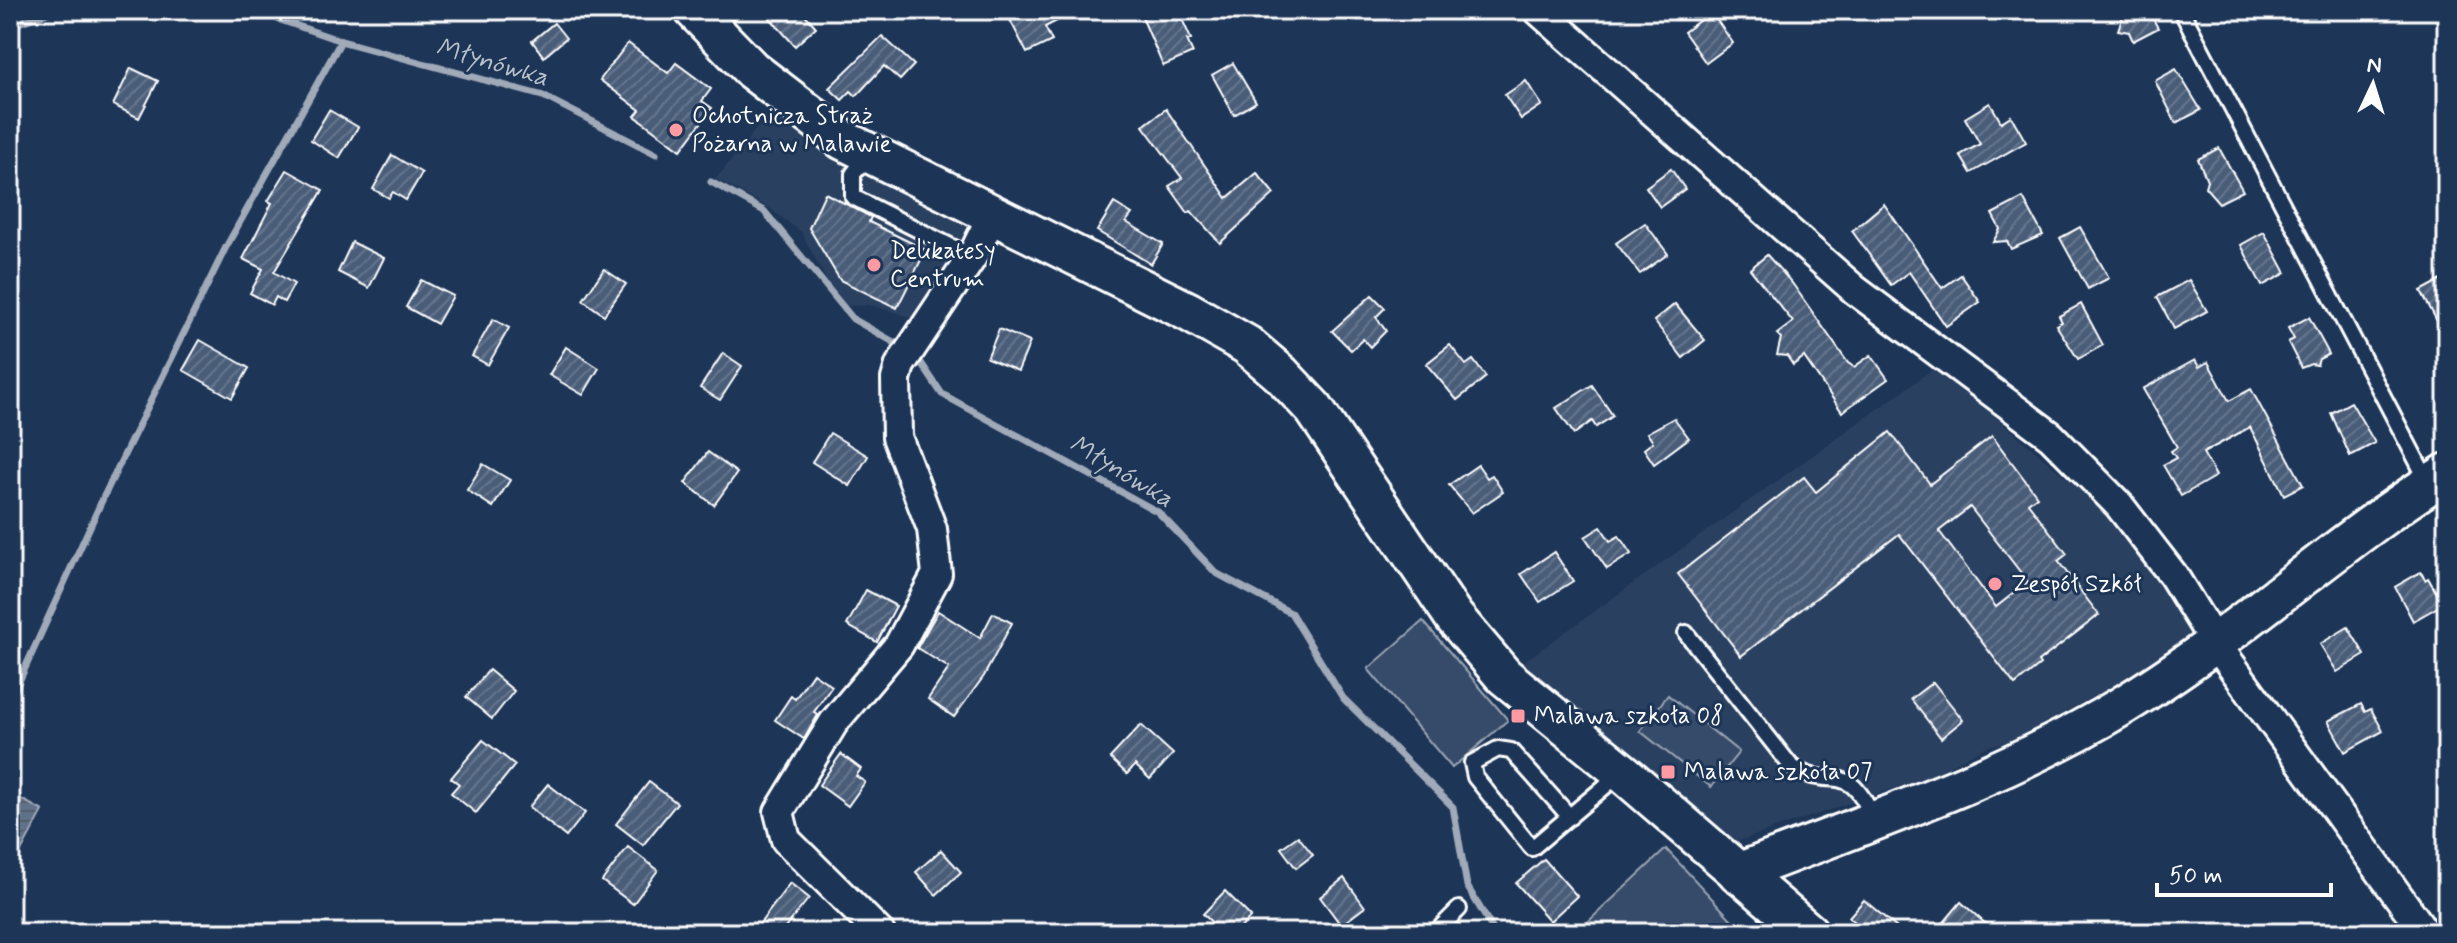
<svg xmlns="http://www.w3.org/2000/svg" width="2457" height="943" font-family="Mynerve,sans-serif">
<style>
.built{fill:#2a4161}
.park{fill:#364b69;stroke:#9aa5b4;stroke-width:2}
.water{fill:url(#water-rules);stroke:#a0aab8;stroke-width:2}
.lines{fill:none;stroke-linecap:round;stroke-linejoin:round}
.stream{stroke:#a0aab8;stroke-width:7}
.building{fill:url(#building-hatch);stroke:#fff;stroke-width:2;fill-rule:evenodd}
.lane-casing{stroke:#fff;stroke-width:20}
.street-casing{stroke:#fff;stroke-width:34}
.secondary-casing{stroke:#fff;stroke-width:44}
.lane{stroke:#1d3557;stroke-width:14}
.street{stroke:#1d3557;stroke-width:28}
.secondary{stroke:#1d3557;stroke-width:38}
.poi-dot{fill:#ff9aa2;stroke:#1d3557;stroke-width:3}
.labels{text-anchor:middle;dominant-baseline:central;stroke-width:6;stroke-linejoin:round;paint-order:stroke}
.poi-label{font-size:24px;fill:#fff;stroke:#1d3557;text-anchor:start}
.water-label{font-size:26px;font-style:italic;fill:#b8c0ca;stroke:#1d3557}
</style>
<defs>
<pattern id="water-rules" width="6" height="5" patternUnits="userSpaceOnUse" patternTransform="scale(2)"><rect width="6" height="5" fill="#617289"/><path d="M0 2.5h6" fill="none" stroke="#555d67"/></pattern>
<pattern id="building-hatch" width="6" height="6" patternUnits="userSpaceOnUse" patternTransform="scale(2)"><rect width="6" height="6" fill="#4a5d79"/><path d="M-1 1l2-2M0 6l6-6M5 7l2-2" fill="none" stroke="#65758d"/></pattern>
</defs>
<rect width="100%" height="100%" fill="#1d3557"/>
<filter id="ink" filterUnits="userSpaceOnUse"><feTurbulence type="fractalNoise" baseFrequency=".0125" numOctaves="2"/><feDisplacementMap in="SourceGraphic" scale="16" xChannelSelector="R" yChannelSelector="G"/><feConvolveMatrix kernelMatrix="1 2 1 2 8 2 1 2 1" color-interpolation-filters="sRGB"/></filter>
<g filter="url(#ink)">
<g class="built">
<polygon points="774,107 828,153 972,224 915,318 869,305 847,306 827,281 801,232 768,207 716,179"/>
<polygon points="1932,370 1992,414 2115,520 2172,597 2191,635 2184,647 2011,741 1988,746 1929,776 1736,842 1522,663"/>
</g>
<g class="park">
<polygon points="1423,621 1508,720 1452,768 1368,669"/>
<polygon points="1668,695 1739,752 1711,787 1640,731"/>
<polygon points="1666,849 1744,933 1576,933"/>
</g>
<polygon class="water" points="10,793 43,811 10,872"/>
<g class="lines">
<g class="stream">
<polyline points="264,10 269,16 341,41 543,96 656,154"/>
<polyline points="10,26 55,10"/>
<polyline points="711,182 764,211 853,319 904,348"/>
<polyline points="915,354 942,394 1158,512 1216,573 1291,613 1343,698 1453,807 1467,886 1495,933"/>
<polyline points="10,701 104,496 226,247 341,41"/>
</g>
</g>
<g class="building">
<polygon points="763,10 801,10 816,27 795,46"/>
<polygon points="1005,10 1078,10 1045,27 1052,41 1027,53"/>
<polygon points="1139,10 1178,10 1191,39 1187,40 1193,53 1163,66"/>
<polygon points="2125,10 2148,10 2158,28 2133,41 2129,32 2118,30"/>
<polygon points="1711,12 1733,43 1706,63 1684,32"/>
<polygon points="554,23 566,38 544,57 532,41"/>
<polygon points="882,36 914,65 900,80 884,66 856,96 851,91 842,100 829,88"/>
<polygon points="628,43 668,73 676,63 711,89 702,101 712,108 681,150 635,116 640,110 600,80"/>
<polygon points="1233,63 1256,102 1234,115 1212,75"/>
<polygon points="131,68 158,81 139,118 113,105"/>
<polygon points="2176,69 2201,110 2176,123 2155,81"/>
<polygon points="1526,81 1542,105 1521,119 1505,95"/>
<polygon points="1990,103 2001,122 2011,116 2026,142 1971,173 1960,155 1980,144 1965,118"/>
<polygon points="1166,109 1227,198 1257,173 1274,194 1220,243 1191,211 1188,213 1169,186 1182,178 1143,126"/>
<polygon points="329,110 358,127 339,158 311,140"/>
<polygon points="2219,148 2243,191 2219,203 2205,187 2207,180 2198,159"/>
<polygon points="392,155 422,173 406,200 393,192 389,198 373,189"/>
<polygon points="1671,169 1685,189 1660,207 1646,187"/>
<polygon points="287,170 323,190 274,272 294,284 284,302 276,297 272,305 250,293 263,269 243,259 272,203 268,201"/>
<polygon points="825,193 871,217 869,222 926,250 897,308 840,280 809,228"/>
<polygon points="2023,198 2043,235 2011,249 2007,241 1993,242 2000,229 1992,214"/>
<polygon points="1114,203 1132,214 1126,222 1163,244 1151,264 1097,231"/>
<polygon points="1884,204 1942,288 1961,275 1980,302 1946,326 1909,272 1891,285 1852,231"/>
<polygon points="1645,223 1668,254 1640,274 1616,243"/>
<polygon points="2080,227 2109,278 2088,289 2060,238"/>
<polygon points="2264,232 2286,273 2262,286 2241,245"/>
<polygon points="352,242 384,258 369,288 338,272"/>
<polygon points="1767,255 1792,283 1848,363 1854,367 1871,355 1888,379 1842,412 1804,357 1793,365 1787,356 1777,355 1781,338 1777,334 1793,322 1750,269"/>
<polygon points="604,269 626,284 604,315 583,300"/>
<polygon points="2447,277 2447,340 2421,291"/>
<polygon points="421,280 453,296 437,324 406,307"/>
<polygon points="2189,280 2207,311 2174,329 2157,297"/>
<polygon points="1372,295 1385,308 1376,317 1386,331 1370,347 1363,339 1351,350 1332,331"/>
<polygon points="1675,304 1705,340 1683,358 1654,321"/>
<polygon points="2081,304 2103,345 2078,359 2056,325 2062,322 2059,316"/>
<polygon points="2309,317 2329,354 2319,359 2317,365 2311,364 2301,368 2288,342 2294,339 2288,328"/>
<polygon points="493,319 509,328 488,365 472,356"/>
<polygon points="999,329 1030,342 1018,371 987,358"/>
<polygon points="200,340 249,368 232,398 183,370"/>
<polygon points="1450,345 1466,365 1473,360 1486,377 1457,400 1426,364"/>
<polygon points="566,347 599,368 583,395 549,375"/>
<polygon points="723,353 742,366 720,400 700,388"/>
<polygon points="2195,360 2199,367 2208,362 2229,401 2251,389 2303,485 2284,495 2250,427 2203,453 2216,476 2181,496 2163,465 2176,458 2171,451 2177,447 2143,389"/>
<polygon points="1592,385 1613,416 1596,427 1592,421 1574,434 1556,408"/>
<polygon points="2351,402 2375,443 2350,456 2331,413"/>
<polygon points="1674,418 1689,438 1654,464 1644,449 1653,442 1647,433"/>
<path d="M 1890,432 L 1930,484 L 1992,436 L 2037,496 L 2028,503 L 2067,554 L 2058,561 L 2099,615 L 2038,662 L 2040,665 L 2015,685 L 1899,534 L 1741,656 L 1678,574 L 1804,477 L 1816,492 ZM 1970,507 L 2028,582 L 1996,607 L 1939,531 Z"/>
<polygon points="830,433 868,456 850,486 812,462"/>
<polygon points="708,452 737,473 714,505 685,483"/>
<polygon points="483,464 510,480 493,507 467,490"/>
<polygon points="1478,465 1487,478 1492,475 1503,492 1472,513 1449,485"/>
<polygon points="1601,527 1610,541 1619,536 1631,554 1607,569 1585,537"/>
<polygon points="1554,552 1573,581 1540,602 1521,574"/>
<polygon points="2421,572 2425,580 2428,578 2443,604 2413,621 2395,587"/>
<polygon points="866,590 896,606 877,642 847,625"/>
<polygon points="938,611 980,638 993,613 1012,623 984,676 954,717 928,699 949,668 917,648"/>
<polygon points="2348,627 2365,655 2337,672 2320,644"/>
<polygon points="489,670 514,691 492,719 466,697"/>
<polygon points="813,673 832,686 814,712 818,715 804,739 775,720 791,696 795,699"/>
<polygon points="1933,682 1963,720 1941,738 1911,699"/>
<polygon points="2361,704 2365,712 2371,709 2383,731 2345,752 2328,721"/>
<polygon points="1141,725 1173,754 1150,779 1135,765 1127,774 1110,758"/>
<polygon points="483,740 515,765 476,813 451,793 459,784 451,778"/>
<polygon points="841,754 861,769 856,776 865,782 848,806 819,785"/>
<polygon points="649,782 677,803 643,845 616,824"/>
<polygon points="548,784 585,813 566,837 529,807"/>
<polygon points="1298,836 1313,855 1296,868 1281,848"/>
<polygon points="628,847 658,870 633,904 602,881"/>
<polygon points="941,850 961,872 936,895 916,872"/>
<polygon points="1544,859 1577,896 1550,921 1516,883"/>
<polygon points="1344,878 1365,907 1341,925 1320,897"/>
<polygon points="790,883 809,898 781,933 753,933"/>
<polygon points="1225,891 1251,917 1236,933 1223,933 1203,914"/>
<polygon points="1864,900 1903,933 1868,933 1849,917"/>
<polygon points="1961,902 1996,933 1935,933"/>
</g>
<g class="lines">
<defs>
<g id="lane">
<polyline points="2181,10 2429,484"/>
<polyline points="867,156 853,174 853,197 972,257"/>
<path d="M 1686,633 L 1791,766 C 1833,794 1846,755 1874,820"/>
<polyline points="1570,817 1511,751 1498,749 1472,763 1475,777 1532,848 1622,772"/>
<polyline points="1435,933 1459,909"/>
</g>
<g id="street">
<polyline points="1538,10 1855,290 2051,436 2119,505 2173,575 2215,643 2425,933"/>
<polyline points="880,933 786,840 779,812 834,722 899,645 937,574 932,529 897,437 896,379 900,365 972,257 993,214"/>
</g>
<g id="secondary">
<polyline points="694,10 752,70 843,140 1189,312 1247,345 1281,374 1314,409 1454,617 1504,676 1622,772 1809,933"/>
<path d="M 1738,873 C 1868,822 2001,779 2122,706 C 2236,637 2334,544 2447,473"/>
</g>
</defs>
<use href="#lane" class="lane-casing"/>
<use href="#street" class="street-casing"/>
<use href="#secondary" class="secondary-casing"/>
<use href="#lane" class="lane"/>
<use href="#street" class="street"/>
<use href="#secondary" class="secondary"/>
</g>
</g>
<g class="poi-dot">
<circle cx="676" cy="130" r="8"/>
<circle cx="874" cy="265" r="8"/>
<circle cx="1995" cy="584" r="8"/>
<rect x="1510" y="708" width="16" height="16" rx="4"/>
<rect x="1660" y="764" width="16" height="16" rx="4"/>
</g>
<g class="labels">
<g class="poi-label">
<text x="692" y="116">Ochotnicza Straż<tspan x="692" dy="28">Pożarna w Malawie</tspan></text>
<text x="890" y="251">Delikatesy<tspan x="890" dy="28">Centrum</tspan></text>
<text x="2011" y="584">Zespół Szkół</text>
<text x="1534" y="716">Malawa szkoła 08</text>
<text x="1684" y="772">Malawa szkoła 07</text>
</g>
<g class="water-label">
<text transform="translate(492 63) rotate(16)">Młynówka</text>
<text transform="translate(1121 472) rotate(31)">Młynówka</text>
</g>
</g>
<rect width="2457" height="943" fill="none" stroke="#1d3557" stroke-width="40"/>
<rect x="20" y="20" width="2417" height="903" fill="none" stroke="#fff" stroke-width="3" filter="url(#ink)"/>
<g transform="translate(2373 84) rotate(4)" stroke="#1d3557" stroke-width="6" paint-order="stroke">
<path d="M0-6L14 30L0 20L-14 30Z" fill="#ffffff"/>
<text y="-12" font-size="22" font-weight="bold" text-anchor="middle" fill="#ffffff">N</text>
</g>
<path d="M2157 883v12h174v-12" fill="none" stroke="#ffffff" stroke-width="4"/>
<text x="2169" y="883" font-size="24" fill="#ffffff" stroke="#1d3557" stroke-width="6" paint-order="stroke">50 m</text>
</svg>
